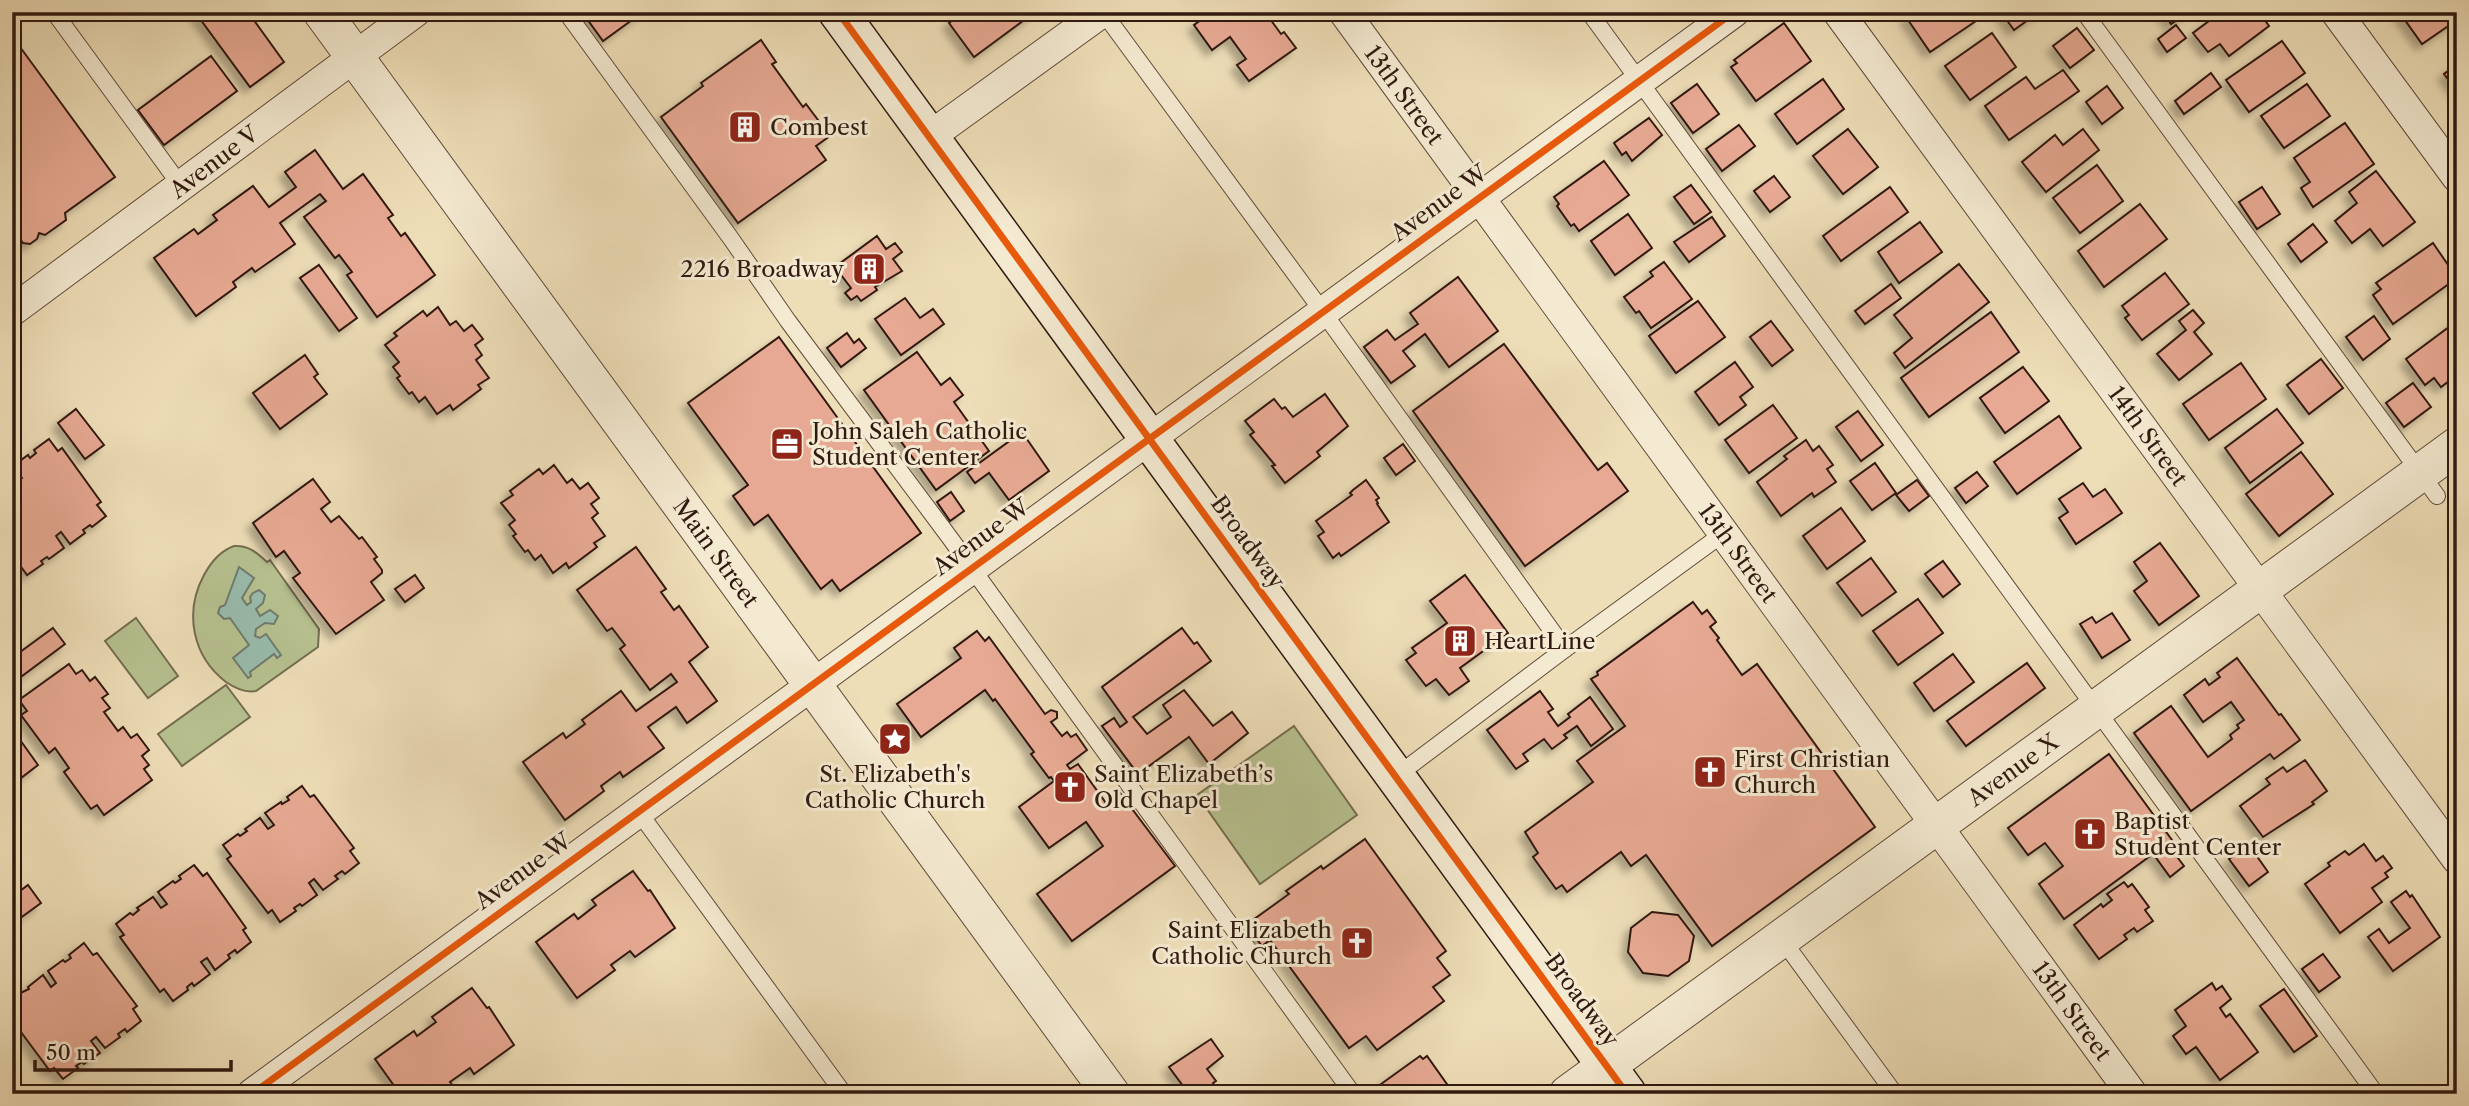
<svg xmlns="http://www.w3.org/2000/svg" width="2469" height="1106" font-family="'Libre Caslon Text',serif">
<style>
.green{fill:#b7c190;stroke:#746d50;stroke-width:2}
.water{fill:#99bcad;stroke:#6f7b6e;stroke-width:2}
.building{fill:#e7a993;stroke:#301910;stroke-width:2;filter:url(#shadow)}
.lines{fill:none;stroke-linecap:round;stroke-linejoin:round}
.service-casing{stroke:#604a3a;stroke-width:18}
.minor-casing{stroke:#604a3a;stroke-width:32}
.tertiary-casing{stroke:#604a3a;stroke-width:39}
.secondary-casing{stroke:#301910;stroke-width:41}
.service{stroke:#f4ead1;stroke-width:16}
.minor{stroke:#f4ead1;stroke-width:30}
.tertiary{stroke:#f4ead1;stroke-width:37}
.secondary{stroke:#f4ead1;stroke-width:38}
.cycleway-casing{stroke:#f4ead1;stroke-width:11}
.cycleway{stroke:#e8590c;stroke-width:7}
.labels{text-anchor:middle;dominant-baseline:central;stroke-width:6;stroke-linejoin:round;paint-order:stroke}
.street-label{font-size:23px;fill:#301910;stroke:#f4ead1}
.poi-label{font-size:23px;fill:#301910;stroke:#f4ead1;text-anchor:start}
</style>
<defs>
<filter id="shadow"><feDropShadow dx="-6" dy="6" stdDeviation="3.5" flood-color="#0004"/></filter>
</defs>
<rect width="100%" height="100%" fill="#eedeb8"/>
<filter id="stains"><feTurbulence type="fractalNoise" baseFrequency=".00286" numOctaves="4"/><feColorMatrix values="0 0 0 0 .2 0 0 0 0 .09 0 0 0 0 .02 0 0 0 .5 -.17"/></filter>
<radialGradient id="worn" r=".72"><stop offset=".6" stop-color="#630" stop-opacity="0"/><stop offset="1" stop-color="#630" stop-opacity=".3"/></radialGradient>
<g class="green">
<path d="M 234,546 C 249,545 257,553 267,562 L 270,560 L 319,629 L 318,647 L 256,691 C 245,693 236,689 226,682 C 192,656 184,612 204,575 C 211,562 220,551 234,546 Z"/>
<polygon points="136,618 178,676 148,698 105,641"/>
<polygon points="226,685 250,717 182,766 158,734"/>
<polygon points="1294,726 1357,815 1260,884 1197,795"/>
</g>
<polygon class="water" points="239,567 254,578 242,598 247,605 251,602 250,597 253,593 259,590 265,595 263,603 256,609 260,616 270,610 278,616 274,624 265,623 256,629 255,636 260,638 266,634 281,655 277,658 274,654 250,672 251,676 248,678 233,658 249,645 230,618 224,619 218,613 220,607 225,605"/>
<g class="building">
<polygon points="195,12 248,12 284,62 250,87"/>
<polygon points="582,12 643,12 603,41"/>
<polygon points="957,12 1035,12 974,57 949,23 959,15"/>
<polygon points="1212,12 1265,12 1281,34 1284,32 1296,48 1249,81 1237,65 1246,59 1230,37 1212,50 1194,25"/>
<polygon points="1912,12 1975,12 1979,19 1930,52 1906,17"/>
<polygon points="2001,12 2039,12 2014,30"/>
<polygon points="2163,12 2189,12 2171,24"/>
<polygon points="2221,12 2259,12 2269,26 2229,56 2220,44 2208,52 2193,33"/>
<polygon points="2401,12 2457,12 2457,20 2422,44 2400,13"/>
<polygon points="1784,23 1811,61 1756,101 1731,67 1737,63 1734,60"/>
<polygon points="2176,25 2186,38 2167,52 2158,39"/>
<polygon points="2077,28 2094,50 2070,68 2053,46"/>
<polygon points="1992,33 2016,67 1970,100 1945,66"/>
<polygon points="12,36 115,177 65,213 66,220 45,235 39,233 37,239 30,244 23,243 18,236 19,229 12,220"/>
<polygon points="761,40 776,62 772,64 803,107 806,104 830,136 816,146 826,160 738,223 661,117 703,86 701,83"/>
<polygon points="2282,41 2305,73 2249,112 2226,80"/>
<polygon points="211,56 237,91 164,145 138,110"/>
<polygon points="2457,64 2457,91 2444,74"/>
<polygon points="2063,70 2079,91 2009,140 1985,106 2026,77 2035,89"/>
<polygon points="2211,73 2221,87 2184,114 2175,101"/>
<polygon points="1823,79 1844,109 1797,144 1775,114"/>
<polygon points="1697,84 1719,114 1693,133 1671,103"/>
<polygon points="2307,84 2330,116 2284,148 2261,116"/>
<polygon points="2107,86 2123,108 2102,124 2086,102"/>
<polygon points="1649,118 1662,135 1632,161 1626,152 1622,155 1614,143"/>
<polygon points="2345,123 2374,164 2313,207 2301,188 2310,182 2294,158"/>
<polygon points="1739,125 1755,146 1722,171 1706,149"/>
<polygon points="1848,129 1878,167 1843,194 1813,156"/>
<polygon points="2083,129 2099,150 2046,192 2022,162 2055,135 2063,145"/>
<polygon points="315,150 343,189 363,174 393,215 388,218 401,236 405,233 435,275 377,317 347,275 352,272 339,255 335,258 304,217 326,201 320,194 280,223 295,244 255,272 252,268 233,282 236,287 196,316 154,258 194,229 198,234 217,220 213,215 253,186 269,207 296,187 285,172"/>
<polygon points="1604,161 1629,195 1579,231 1574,224 1571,226 1557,206 1559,204 1554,197"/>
<polygon points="2097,165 2123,201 2080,233 2053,198"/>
<polygon points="2376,171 2415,222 2383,246 2370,229 2352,243 2335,221 2357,203 2349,192"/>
<polygon points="1774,176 1790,197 1770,212 1754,191"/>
<polygon points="1691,185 1711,212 1694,224 1674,197"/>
<polygon points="1890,187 1908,212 1841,261 1823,236"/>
<polygon points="2262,187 2280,214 2257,229 2239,202"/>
<polygon points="2140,204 2167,239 2104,287 2078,251"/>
<polygon points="1628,214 1652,248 1615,275 1591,241"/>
<polygon points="1712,217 1725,236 1689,262 1674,242"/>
<polygon points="1920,222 1942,252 1899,283 1878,252"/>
<polygon points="2313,224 2327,242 2301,262 2288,244"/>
<polygon points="877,236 886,249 895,243 902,252 893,259 902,271 875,287 877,290 861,301 857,296 851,300 845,293 851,288 835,267"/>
<polygon points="2433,243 2457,278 2393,324 2373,295 2381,289 2376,283"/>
<polygon points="1664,262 1692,299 1651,328 1639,311 1636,313 1624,297 1653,276 1650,272"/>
<polygon points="1959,264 1989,302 1905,368 1894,353 1912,338 1894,315"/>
<polygon points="319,265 357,318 339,331 300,278"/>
<polygon points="2165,273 2189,304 2142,340 2125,318 2129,315 2122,306"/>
<polygon points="1458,277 1498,331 1449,367 1425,334 1403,351 1415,366 1391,383 1364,347 1387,330 1395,340 1418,324 1410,313"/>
<polygon points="1891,284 1901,298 1865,324 1855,311"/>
<polygon points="905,298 920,318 933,309 944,324 901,355 875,319"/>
<polygon points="1698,301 1725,337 1676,373 1649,336"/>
<polygon points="438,307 450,325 456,321 464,331 472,325 483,339 475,345 482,355 476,360 489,378 478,385 481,389 453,410 450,405 437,414 425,397 419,402 412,392 409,394 397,378 400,376 393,367 399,362 385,345 397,336 394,333 423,311 427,316"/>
<polygon points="2193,310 2204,323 2194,332 2212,354 2179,380 2157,354 2186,330 2179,321"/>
<polygon points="1991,312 2019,352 1929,417 1901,378"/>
<polygon points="2374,316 2390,339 2363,360 2346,337"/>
<polygon points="1771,321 1793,350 1772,366 1750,337"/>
<polygon points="2457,321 2457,375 2441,387 2434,378 2425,385 2406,359"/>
<polygon points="847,333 854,343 859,339 866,348 841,367 827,348"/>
<polygon points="779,337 921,533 840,591 832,580 821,589 768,515 754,525 733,496 748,485 688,403"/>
<polygon points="1504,344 1598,470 1607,463 1628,491 1525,566 1413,411"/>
<polygon points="917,352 941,385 950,378 963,395 954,402 989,451 936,490 864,390"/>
<polygon points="305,355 318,374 314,377 327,394 280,429 253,393"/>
<polygon points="2321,359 2343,388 2309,414 2287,385"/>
<polygon points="1735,362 1753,387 1740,397 1746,405 1719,425 1695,392"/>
<polygon points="2241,363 2266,399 2209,440 2183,404"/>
<polygon points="2023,367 2049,401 2005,433 1980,398"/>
<polygon points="2413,383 2431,407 2404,427 2386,403"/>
<polygon points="1325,394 1348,426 1317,452 1320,456 1285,483 1272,466 1275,465 1250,435 1254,432 1245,421 1274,399 1282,409 1285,407 1293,417"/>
<polygon points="1773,405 1797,438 1749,473 1725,440"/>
<polygon points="76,409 104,445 85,459 58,423"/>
<polygon points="2277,409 2303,443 2250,483 2225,448"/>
<polygon points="1858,411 1883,445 1861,461 1836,427"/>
<polygon points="2059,416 2081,448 2017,494 1994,462"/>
<polygon points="1022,432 1049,471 1009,500 989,473 975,483 967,472"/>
<polygon points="49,439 58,451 62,448 101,502 97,505 106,516 92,527 90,525 83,530 85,533 70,544 61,532 56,536 64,548 49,559 47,557 41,561 43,564 27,575 19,564 15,566 12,562 12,478 16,482 22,478 13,466 28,455 30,458 36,453 34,450"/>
<polygon points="1806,440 1813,451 1819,446 1833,465 1827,469 1836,482 1814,497 1812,493 1781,516 1757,482 1787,459 1784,456"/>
<polygon points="1403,444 1415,461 1396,475 1384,458"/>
<polygon points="2301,452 2333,494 2279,536 2246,494"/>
<polygon points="1875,463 1896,493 1872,510 1850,481"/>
<polygon points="554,465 567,483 572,479 580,489 588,483 599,498 591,504 598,513 592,518 605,536 594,543 597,547 569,568 566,563 553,573 541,555 535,560 528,550 525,552 513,536 516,534 509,525 515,520 501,503 513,495 510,491 539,469 543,474"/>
<polygon points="1977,472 1988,486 1966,503 1955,488"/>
<polygon points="313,479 330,502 321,509 331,522 339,516 359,539 362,537 377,557 374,559 382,570 382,573 371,582 384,600 336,634 293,578 300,573 284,551 276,557 253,523"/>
<polygon points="1366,480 1379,498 1376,500 1378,503 1377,504 1389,522 1341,556 1339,553 1333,558 1318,536 1324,532 1316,521 1352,495 1350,493 1353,490"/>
<polygon points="1917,480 1929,496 1909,511 1896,495"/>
<polygon points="2083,483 2093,497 2105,489 2122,513 2076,544 2059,518 2068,512 2059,499"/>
<polygon points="951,492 964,511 950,521 937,502"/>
<polygon points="1841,508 1865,541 1827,569 1803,536"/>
<polygon points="2160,543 2199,596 2159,625 2134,591 2147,581 2134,562"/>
<polygon points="636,547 666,589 661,592 674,610 679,606 708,647 689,662 717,701 687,723 676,707 648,727 664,748 623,777 620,772 601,786 604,791 565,820 523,762 563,733 566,738 585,724 582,720 621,691 636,711 677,682 671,674 650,690 620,649 625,645 612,628 607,631 577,590"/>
<polygon points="1871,558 1896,592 1862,616 1837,583"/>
<polygon points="1943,561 1960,584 1943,597 1925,574"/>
<polygon points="415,575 424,588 405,602 395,589"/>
<polygon points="1465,575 1508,633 1460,668 1469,681 1449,695 1436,679 1426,686 1406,660 1416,653 1412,648 1447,623 1430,601"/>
<polygon points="1918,599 1943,633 1898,665 1873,631"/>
<polygon points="1693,602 1702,614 1707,610 1716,622 1710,627 1719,638 1717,640 1742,675 1757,664 1875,827 1712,946 1646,855 1631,866 1621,852 1567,892 1562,885 1556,889 1533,857 1538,853 1525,832 1593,782 1577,761 1625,726 1591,679 1598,675 1597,672"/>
<polygon points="2112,613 2130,640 2102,658 2080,624 2092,617 2096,623"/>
<polygon points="53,628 65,644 14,682 12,658"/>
<polygon points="1182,628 1194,644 1197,642 1211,661 1133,717 1147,734 1171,717 1163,705 1184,690 1213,726 1232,712 1248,733 1209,764 1189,737 1138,774 1102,726 1114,718 1120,727 1127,722 1102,687"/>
<polygon points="977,631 985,641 989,637 1045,714 1051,710 1057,712 1057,718 1051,722 1062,736 1067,732 1071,737 1076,734 1087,750 1067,765 1070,769 1078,764 1106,803 1120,793 1175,866 1072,941 1037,894 1103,846 1086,822 1049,848 1019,807 1054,781 1051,777 1049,778 1031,754 1034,752 995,699 993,701 985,690 921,737 897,704 961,658 954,648"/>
<polygon points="1953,654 1974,682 1934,711 1914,683"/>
<polygon points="2237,658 2279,715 2281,714 2300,740 2274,759 2270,754 2191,811 2134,733 2171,706 2208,757 2232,739 2230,735 2239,728 2237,725 2244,720 2231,702 2203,722 2184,695 2205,679 2209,685 2220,677 2217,673"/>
<polygon points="2027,663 2045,688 1966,746 1947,721"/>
<polygon points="69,664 76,674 82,670 90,681 95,677 108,694 102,698 110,708 104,712 118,731 123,727 131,738 137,734 149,750 142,756 149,765 144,769 152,780 104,815 97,805 91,809 64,772 69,768 55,748 49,753 21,715 27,711 19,700"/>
<polygon points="1540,691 1553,709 1548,712 1558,726 1570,717 1568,714 1590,697 1613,729 1591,746 1577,726 1564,735 1567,738 1552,749 1544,739 1523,754 1528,761 1516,769 1487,730"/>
<polygon points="13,730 38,765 21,778 12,766"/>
<polygon points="2109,754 2172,840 2064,919 2039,884 2063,866 2045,843 2028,855 2008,828"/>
<polygon points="2305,760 2327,791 2312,802 2314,804 2263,837 2240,806 2270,784 2266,779 2283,767 2287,772"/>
<polygon points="302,786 310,797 314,795 354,848 350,851 359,863 345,874 342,871 335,876 338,879 323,890 314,879 309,883 317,895 302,906 300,904 294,908 296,911 280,922 272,910 268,913 227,859 231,856 223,845 238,834 240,836 247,831 245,829 260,818 268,829 274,825 265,813 281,802 282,804 289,800 287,797"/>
<polygon points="1365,839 1446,951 1437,958 1450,975 1433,987 1444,1001 1377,1050 1366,1036 1349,1048 1270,940 1262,946 1246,925 1289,894 1286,891 1321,866 1323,869"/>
<polygon points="2364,844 2376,861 2383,856 2392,868 2385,873 2388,877 2372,888 2382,902 2340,933 2305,884 2330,866 2328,863 2345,851 2349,855"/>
<polygon points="2168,845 2184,866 2170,877 2154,855"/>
<polygon points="2249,845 2268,872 2249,886 2229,859"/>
<polygon points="194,865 203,876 207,873 246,928 243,930 251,942 237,953 235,950 228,955 230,958 215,970 207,958 201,962 210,974 194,986 192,983 187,987 188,990 173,1001 164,989 160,992 120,937 124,935 116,924 130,913 133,915 139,910 137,908 153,897 161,908 167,904 158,892 173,881 175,883 181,879 179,876"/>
<polygon points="633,871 648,891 650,890 675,928 635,957 630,951 611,965 615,970 577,998 536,942 574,914 578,919 596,905 592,900"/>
<polygon points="2124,882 2128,887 2132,884 2149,907 2145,910 2153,921 2137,932 2134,928 2124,935 2127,939 2099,959 2074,925 2101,904 2103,907 2112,900 2107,894"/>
<polygon points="28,885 41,903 12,924 12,897"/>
<polygon points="2406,891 2410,897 2412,895 2440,937 2393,971 2368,937 2379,929 2389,943 2410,928 2391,902"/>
<polygon points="1652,912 1678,915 1694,936 1689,961 1668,976 1643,973 1628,952 1631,928"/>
<polygon points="84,943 93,955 97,953 137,1006 133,1009 141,1021 127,1032 125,1029 118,1034 120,1037 105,1048 96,1037 91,1041 100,1053 84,1064 82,1062 76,1066 78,1068 63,1079 54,1068 50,1071 12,1020 12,997 29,989 28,987 43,975 51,987 56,983 48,971 63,960 65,962 71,958 69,955"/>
<polygon points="2323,954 2340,977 2319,992 2302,969"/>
<polygon points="2212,983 2216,990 2222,986 2231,999 2220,1008 2226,1017 2230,1014 2258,1052 2220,1080 2196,1047 2186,1054 2173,1036 2186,1026 2175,1010"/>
<polygon points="472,988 487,1008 489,1007 514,1045 474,1074 470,1068 450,1082 454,1087 445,1094 400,1094 375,1059 414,1031 417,1036 436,1022 432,1017"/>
<polygon points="2284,989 2317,1036 2294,1052 2260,1006"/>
<polygon points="1211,1039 1223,1056 1207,1069 1216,1081 1213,1083 1218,1091 1214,1094 1189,1094 1169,1067"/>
<polygon points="1420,1056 1423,1059 1427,1056 1454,1094 1371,1094 1370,1092"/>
</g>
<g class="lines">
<defs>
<g id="service">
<polyline points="54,12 181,186"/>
<polyline points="566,12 732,240 788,321 950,538 1353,1094"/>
<polyline points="1103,12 1323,312 1565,649"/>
<polyline points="1589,12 2376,1094"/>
<polyline points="2084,12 2437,496"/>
<polyline points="1395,777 1565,649 1724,533"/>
<polyline points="638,811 844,1094"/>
<polyline points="1781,938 1895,1094"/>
</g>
<g id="minor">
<polyline points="1344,12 2132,1094"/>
<polyline points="1838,12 2457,859"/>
<polyline points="2336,12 2457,177"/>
<polyline points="929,137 1102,12"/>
<polyline points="12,311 415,12"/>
<polyline points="252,1094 1734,12"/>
</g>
<g id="tertiary">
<polyline points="322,12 1111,1094"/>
<polyline points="1568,1094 2457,446"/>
</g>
<polyline id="secondary" points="838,12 1627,1094"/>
</defs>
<use href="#service" class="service-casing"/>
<use href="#minor" class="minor-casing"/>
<use href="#tertiary" class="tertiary-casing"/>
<use href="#secondary" class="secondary-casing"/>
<use href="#service" class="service"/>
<use href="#minor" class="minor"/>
<use href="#tertiary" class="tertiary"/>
<use href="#secondary" class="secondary"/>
<defs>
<g id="cycleway">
<polyline points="838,12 1627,1094"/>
<polyline points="252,1094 1734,12"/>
</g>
</defs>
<use href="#cycleway" class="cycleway-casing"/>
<use href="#cycleway" class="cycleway"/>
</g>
<defs>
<symbol id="building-square" viewBox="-11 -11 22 22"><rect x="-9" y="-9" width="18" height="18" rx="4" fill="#8f2418" stroke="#f4ead1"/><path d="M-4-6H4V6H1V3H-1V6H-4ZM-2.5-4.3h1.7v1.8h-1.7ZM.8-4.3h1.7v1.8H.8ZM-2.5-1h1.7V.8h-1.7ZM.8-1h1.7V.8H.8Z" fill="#fff"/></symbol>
<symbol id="office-square" viewBox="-11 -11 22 22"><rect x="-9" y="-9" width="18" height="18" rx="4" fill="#8f2418" stroke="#f4ead1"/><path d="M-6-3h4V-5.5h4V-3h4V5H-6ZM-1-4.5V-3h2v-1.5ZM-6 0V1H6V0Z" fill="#fff"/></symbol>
<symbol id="sight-square" viewBox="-11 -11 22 22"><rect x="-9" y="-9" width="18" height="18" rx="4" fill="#8f2418" stroke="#f4ead1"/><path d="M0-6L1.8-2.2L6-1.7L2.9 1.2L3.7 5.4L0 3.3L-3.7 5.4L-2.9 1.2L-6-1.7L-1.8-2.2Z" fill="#fff"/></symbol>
<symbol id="church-square" viewBox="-11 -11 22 22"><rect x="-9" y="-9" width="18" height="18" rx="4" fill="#8f2418" stroke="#f4ead1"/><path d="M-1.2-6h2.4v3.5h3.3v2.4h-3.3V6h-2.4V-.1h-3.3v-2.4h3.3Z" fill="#fff"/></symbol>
</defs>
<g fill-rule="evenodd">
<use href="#building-square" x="726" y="108" width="38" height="38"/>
<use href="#building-square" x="850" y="250" width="38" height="38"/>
<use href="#office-square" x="768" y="425" width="38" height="38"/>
<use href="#building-square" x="1441" y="622" width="38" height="38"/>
<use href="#sight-square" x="876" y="720" width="38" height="38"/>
<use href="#church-square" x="1691" y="753" width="38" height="38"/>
<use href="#church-square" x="1051" y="768" width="38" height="38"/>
<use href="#church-square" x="2071" y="815" width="38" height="38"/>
<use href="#church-square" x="1338" y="924" width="38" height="38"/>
</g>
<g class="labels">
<g class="street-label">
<text transform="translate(1404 95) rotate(54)">13th Street</text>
<text transform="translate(214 162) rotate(-37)">Avenue V</text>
<text transform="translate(1439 203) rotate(-36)">Avenue W</text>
<text transform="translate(2148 436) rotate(54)">14th Street</text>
<text transform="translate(981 537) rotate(-36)">Avenue W</text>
<text transform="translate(1248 542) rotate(54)">Broadway</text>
<text transform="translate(716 553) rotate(54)">Main Street</text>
<text transform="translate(1738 553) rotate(54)">13th Street</text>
<text transform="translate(2013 770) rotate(-36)">Avenue X</text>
<text transform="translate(523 871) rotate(-36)">Avenue W</text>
<text transform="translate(1582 1000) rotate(54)">Broadway</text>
<text transform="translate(2072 1011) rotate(54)">13th Street</text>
</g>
<g class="poi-label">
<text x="770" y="127">Combest</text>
<text x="844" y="269" text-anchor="end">2216 Broadway</text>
<text x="812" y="431">John Saleh Catholic<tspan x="812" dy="26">Student Center</tspan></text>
<text x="1484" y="641">HeartLine</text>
<text x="1734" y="759">First Christian<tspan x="1734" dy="26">Church</tspan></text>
<text x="895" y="774" text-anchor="middle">St. Elizabeth's<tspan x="895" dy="26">Catholic Church</tspan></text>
<text x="1094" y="774">Saint Elizabeth’s<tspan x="1094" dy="26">Old Chapel</tspan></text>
<text x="2114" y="821">Baptist<tspan x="2114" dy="26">Student Center</tspan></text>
<text x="1332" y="930" text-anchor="end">Saint Elizabeth<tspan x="1332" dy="26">Catholic Church</tspan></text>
</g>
</g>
<rect width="2469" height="1106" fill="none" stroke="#eedeb8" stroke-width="42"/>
<rect x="14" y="14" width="2441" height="1078" fill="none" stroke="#301910" stroke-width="3.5"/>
<rect x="21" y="21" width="2427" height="1064" fill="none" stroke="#301910" stroke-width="2"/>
<path d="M35 1060v10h196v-10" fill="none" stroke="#301910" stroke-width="3.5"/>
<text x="46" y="1060" font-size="21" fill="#301910" stroke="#f4ead1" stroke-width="5" paint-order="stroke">50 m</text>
<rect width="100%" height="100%" filter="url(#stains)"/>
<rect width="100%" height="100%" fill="url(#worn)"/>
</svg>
